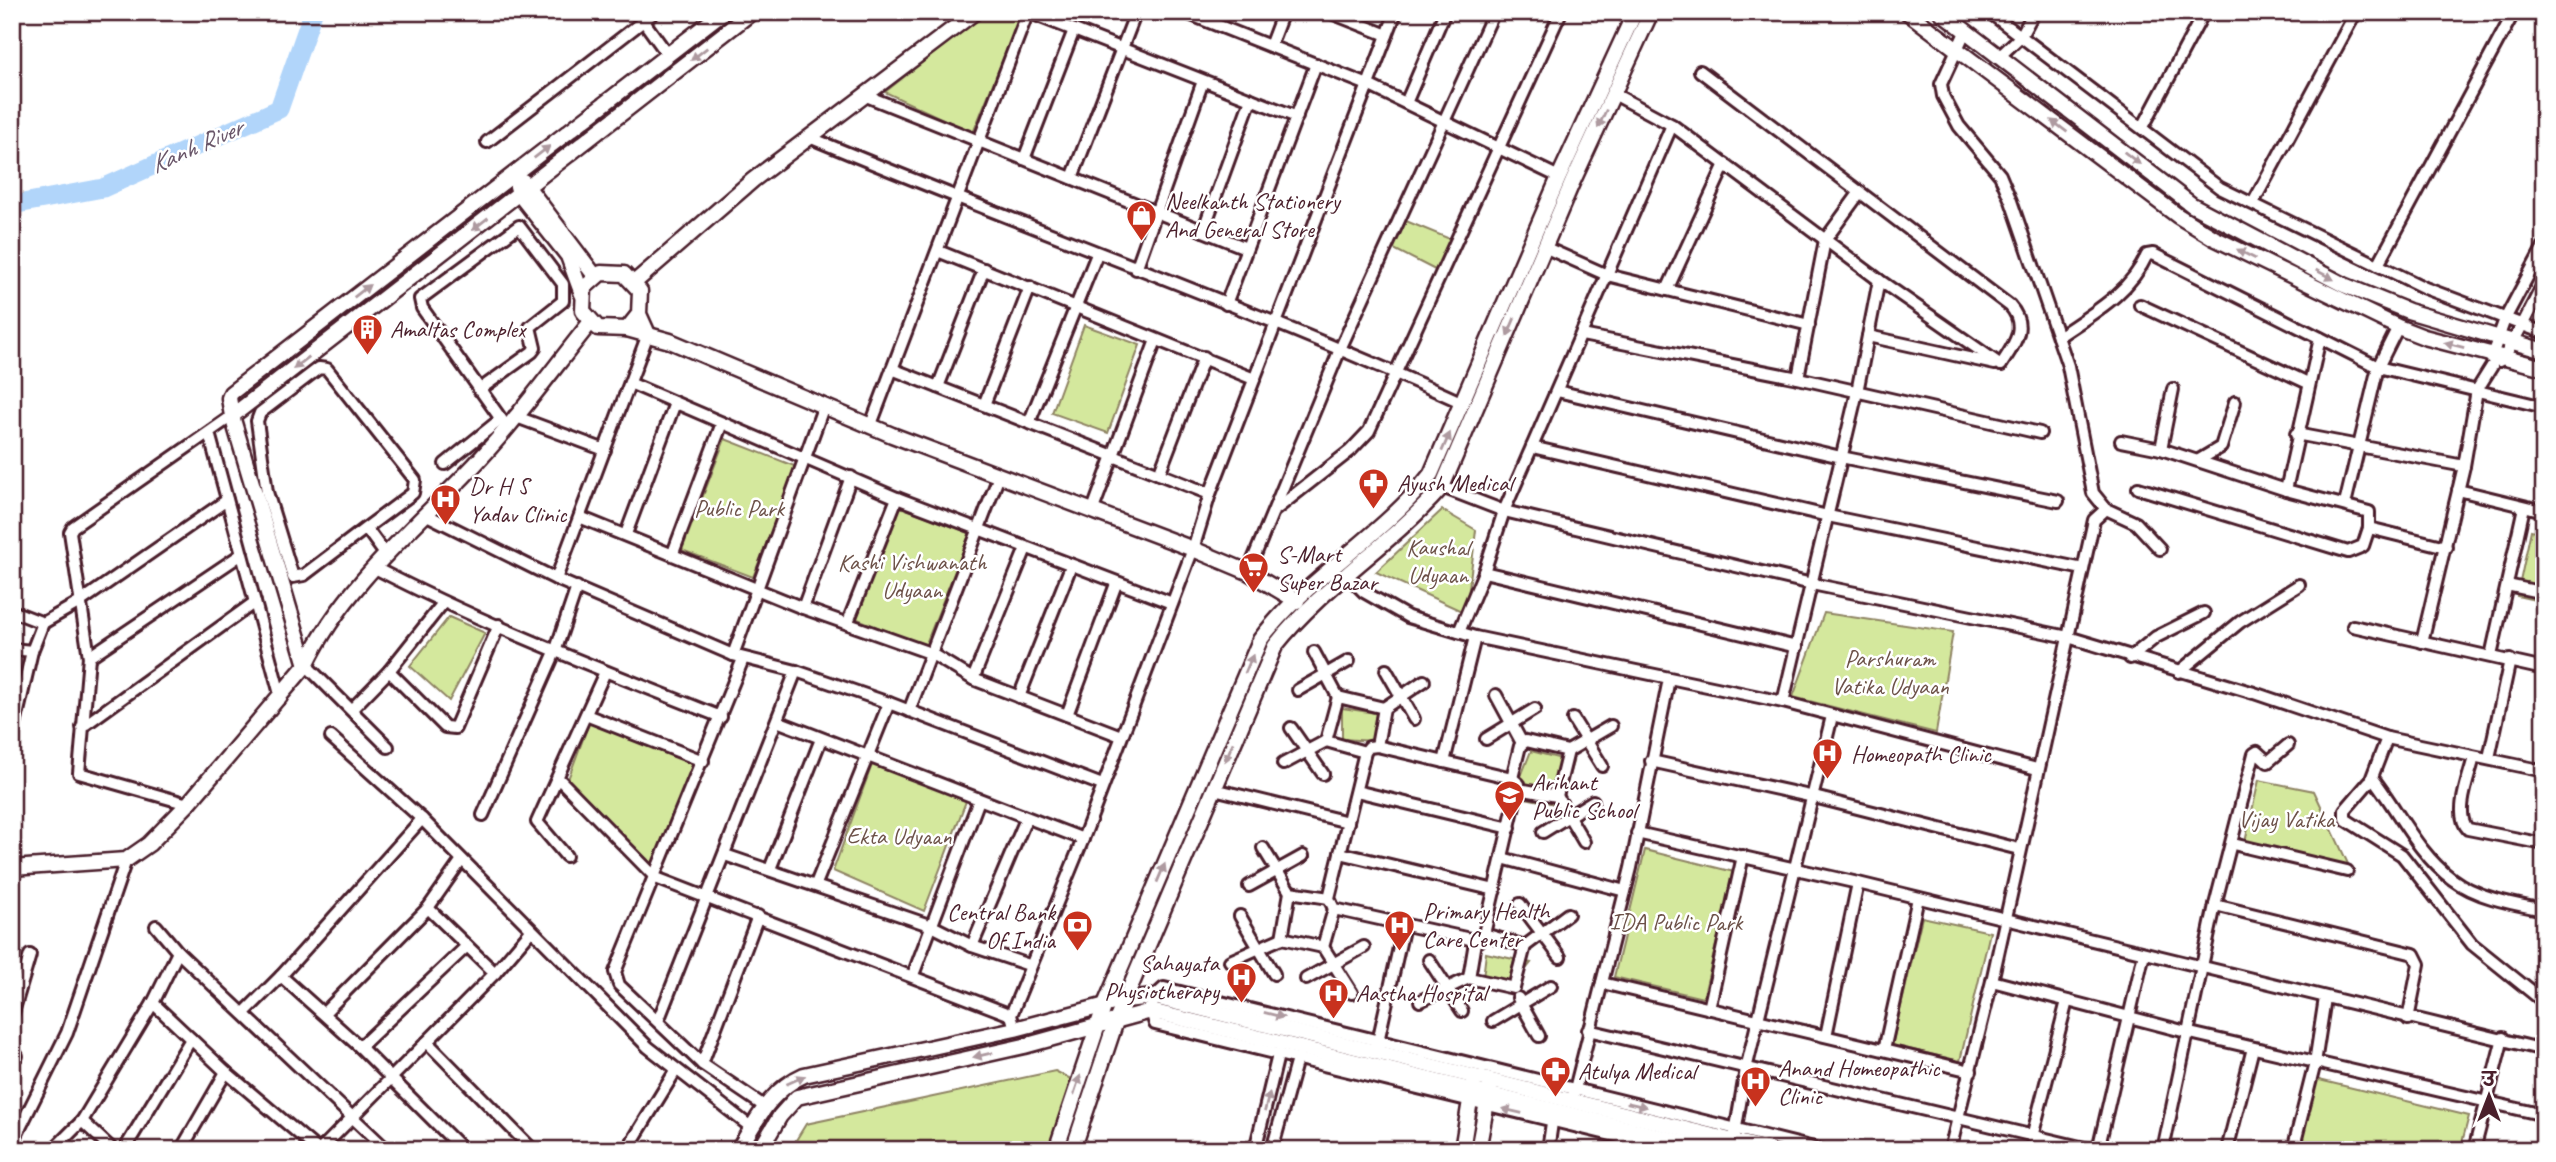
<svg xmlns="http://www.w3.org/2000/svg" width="2556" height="1162" font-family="Caveat,'Playpen Sans Deva',sans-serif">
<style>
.green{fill:#d4e89d;stroke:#8f8464;stroke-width:2}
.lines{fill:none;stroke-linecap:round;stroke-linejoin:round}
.river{stroke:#b1d5fa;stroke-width:19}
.street-casing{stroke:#4a1f2b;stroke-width:16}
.secondary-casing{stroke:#4a1f2b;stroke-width:19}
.street{stroke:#fff;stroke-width:10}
.secondary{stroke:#fff;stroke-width:14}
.oneway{fill:#ae9aa0}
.labels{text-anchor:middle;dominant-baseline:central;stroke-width:5;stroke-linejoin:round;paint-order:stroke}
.poi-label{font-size:24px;fill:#4a1f2b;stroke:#fff;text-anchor:start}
.park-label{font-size:24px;fill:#6c5148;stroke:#fff}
.water-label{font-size:26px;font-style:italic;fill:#695669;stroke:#fff}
</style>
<rect width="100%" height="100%" fill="#fff"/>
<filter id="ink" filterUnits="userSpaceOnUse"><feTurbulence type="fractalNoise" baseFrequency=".0143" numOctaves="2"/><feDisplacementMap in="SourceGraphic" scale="14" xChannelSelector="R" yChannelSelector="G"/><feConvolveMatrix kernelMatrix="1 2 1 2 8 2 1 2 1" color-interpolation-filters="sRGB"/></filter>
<g filter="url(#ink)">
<g class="green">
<polygon points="986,12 1022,12 973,133 885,92"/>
<polygon points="1406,221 1450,239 1437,271 1392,248"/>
<polygon points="1084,325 1140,345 1108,433 1052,413"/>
<polygon points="725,439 797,467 753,577 682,550"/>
<polygon points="899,506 970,533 925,646 855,618"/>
<polygon points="1442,510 1476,530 1466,613 1376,572"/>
<polygon points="2531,530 2544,533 2544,602 2517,596"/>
<polygon points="1824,613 1953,632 1936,733 1793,697"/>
<polygon points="449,617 485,633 449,701 410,666"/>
<polygon points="1342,708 1376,713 1374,741 1342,739"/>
<polygon points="589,723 696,765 656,873 567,782"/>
<polygon points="1531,751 1573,762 1560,805 1525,798 1527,787 1518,784"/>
<polygon points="873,762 966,801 924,911 833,871"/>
<polygon points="2259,780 2314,791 2349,866 2245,842"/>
<polygon points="1645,850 1734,872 1703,998 1614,977"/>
<polygon points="1922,917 1990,932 1960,1061 1892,1045"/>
<polygon points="1486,953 1531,963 1508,992 1483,978"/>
<polygon points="1055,1071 1073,1080 1048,1150 790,1150 806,1124"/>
<polygon points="2315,1079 2469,1116 2460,1150 2297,1150"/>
</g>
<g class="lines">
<polyline class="river" points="12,205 103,188 279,109 313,12"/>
<defs>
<g id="street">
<polyline points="637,12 668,55"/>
<polyline points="1028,12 1297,117"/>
<polyline points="1184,12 1368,85 1559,177"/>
<polyline points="1329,12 1387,35"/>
<polyline points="1989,12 2220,188 2425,288 2544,333"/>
<polyline points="1270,46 1283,12"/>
<polyline points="1999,57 2021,36 2034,12"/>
<path d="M 1700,71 L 2010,306 C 2029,327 2013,346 2001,365"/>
<polyline points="1614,94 1672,125 1879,280 2001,365"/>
<polyline points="864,95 1246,248"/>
<polyline points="1406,103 1445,12"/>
<polyline points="2143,127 2204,12"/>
<path d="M 809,137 C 1026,228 1249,306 1463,403"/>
<polyline points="487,142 655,12"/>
<polyline points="1024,159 1074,30"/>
<polyline points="1072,178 1136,12"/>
<polyline points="2253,203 2356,12"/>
<polyline points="1203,231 1251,99"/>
<polyline points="1544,247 1607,275 1809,325"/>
<polyline points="938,251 1254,379"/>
<polyline points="2378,265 2514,12"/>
<polyline points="1136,269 1203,81"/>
<polyline points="1667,290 1725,164"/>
<polyline points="1226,304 1316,64"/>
<polyline points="2140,305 2308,383"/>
<polyline points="1582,335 1798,378 2040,433"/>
<polyline points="1868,336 1995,364"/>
<path d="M 2058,337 C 2093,313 2129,294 2147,255 L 2153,254 L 2378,367 L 2544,407"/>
<polyline points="2491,358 2505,319 2544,246"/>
<path d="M 2499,361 C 2509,356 2535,298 2544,283"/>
<polyline points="892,369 1210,494"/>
<polyline points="1798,378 1825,240 1860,192"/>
<polyline points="632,384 897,498 1172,603"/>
<polyline points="938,387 984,269"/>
<polyline points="479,390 532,352 535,348 530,327 563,301 563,284 519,226 420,299 422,308 506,426"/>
<polyline points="1557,391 1841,457 2058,501"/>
<polyline points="984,405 1030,287"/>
<polyline points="514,416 605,450"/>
<polyline points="1029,423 1097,254"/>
<polyline points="870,427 1028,12"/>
<polyline points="209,433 281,698"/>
<polyline points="2296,434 2464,466"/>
<polyline points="2121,441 2161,449 2286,490 2369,512 2369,528 2363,546 2348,552 2138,488"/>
<polyline points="1532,447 1828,516 2083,569"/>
<polyline points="2161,449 2173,389"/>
<polyline points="2199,460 2221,447 2235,402"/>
<polyline points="445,464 501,419"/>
<polyline points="1159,474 1204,357"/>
<polyline points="1442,487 1504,511 1812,584 2068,637 2254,693 2387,738 2544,771"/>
<polyline points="2286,490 2320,338"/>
<polyline points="2458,490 2544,511"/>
<polyline points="2345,504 2378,367 2398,327"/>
<polyline points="2106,509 2136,523 2160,549"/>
<polyline points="1275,510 1350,451 1369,431 1561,12"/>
<polyline points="1092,512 1156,340"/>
<polyline points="425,514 556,579 733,655 796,671 889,703 1102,785"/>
<polyline points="582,518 803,608 930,653 973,679 1121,736"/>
<polyline points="366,528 413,493 415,480 327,369 319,368 260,413 257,421 267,492 293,577 304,575 366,528 385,554"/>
<polyline points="2369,528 2446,547"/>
<polyline points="626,534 675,403"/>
<polyline points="673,553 722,423"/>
<path d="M 375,568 C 487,626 604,671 721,717"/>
<polyline points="1248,572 1341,347 1494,12"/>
<polyline points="1484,572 1797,647"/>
<polyline points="1346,574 1364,592 1408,617 1475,637 1783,702 2037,769"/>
<polyline points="556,579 648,334"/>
<polyline points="2507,585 2544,593"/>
<polyline points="803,608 851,477"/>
<polyline points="12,611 43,623 32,651 12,738"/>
<polyline points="848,622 897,498"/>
<polyline points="43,623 80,602 227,500"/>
<polyline points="2353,626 2544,669"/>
<polyline points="1459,632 1484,572 1504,511 1672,125"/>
<polyline points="2422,642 2464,466 2477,390 2492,366"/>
<polyline points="12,649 32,651"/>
<polyline points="1314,652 1338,697"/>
<polyline points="733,655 823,408"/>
<polyline points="2491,656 2524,507"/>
<polyline points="89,657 242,554"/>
<polyline points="2130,658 2156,637 2204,613"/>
<polyline points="743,659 615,972 619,985 702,1064 764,1106"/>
<polyline points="306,665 388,747"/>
<polyline points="1386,670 1414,719"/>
<polyline points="389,671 445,727 455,728 499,625"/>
<polyline points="2179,672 2240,622 2299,585"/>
<polyline points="973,679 1026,548"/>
<polyline points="1298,690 1349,661"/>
<polyline points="1496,695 1522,743"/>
<polyline points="1019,697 1071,566"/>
<polyline points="1783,702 1857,392 1879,280"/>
<polyline points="1384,708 1424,681"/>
<polyline points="352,709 389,671 443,603"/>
<polyline points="909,711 999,476"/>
<polyline points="586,715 703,761"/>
<polyline points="1067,715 1116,584"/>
<polyline points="1573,719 1602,766"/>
<polyline points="777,721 1083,839"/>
<polyline points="82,727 255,602"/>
<polyline points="1291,728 1323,774"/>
<polyline points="331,737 422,819 648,1047 752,1128"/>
<path d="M 2387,738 L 2372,777 C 2398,810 2418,854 2452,879 C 2477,898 2514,904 2544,910"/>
<polyline points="1486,739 1535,709"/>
<polygon points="1377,746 1512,778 1519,784 1484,934 1479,941 1334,909 1329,898 1365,752 1369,747"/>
<polyline points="1568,751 1611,726"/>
<polyline points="1365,752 1326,741 1338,697 1384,708 1377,746"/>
<path d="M 2474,757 C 2470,775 2453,814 2468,829 L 2544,844"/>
<polyline points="2489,758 2510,660"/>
<polyline points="1651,761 1814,797 2019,849"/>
<polyline points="1444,762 1475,637"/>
<polyline points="1283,764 1326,741"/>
<polyline points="558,778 656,878 1011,1015"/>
<polyline points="1512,778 1520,746 1526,741 1568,751 1557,796 1519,789"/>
<polyline points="2369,782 2345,810 2345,819 2402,855 2472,944 2544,1002"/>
<polyline points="1214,789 1348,822"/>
<polyline points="1356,791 1510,828"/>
<polyline points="1557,796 1584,842"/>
<polyline points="188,804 79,773 89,657 70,532 73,527 232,416"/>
<polyline points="483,815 555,652 577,587"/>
<polyline points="1543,832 1593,801"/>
<polyline points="1637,833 1858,883 2544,1050"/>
<polyline points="2233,844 2347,871"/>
<polyline points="1263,848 1290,892"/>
<polyline points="1340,853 1495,890"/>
<polyline points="725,855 932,926 972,946 1029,965"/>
<polyline points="566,856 537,822 605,672"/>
<polyline points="1502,858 1625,891"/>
<polyline points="770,869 821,739"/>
<polyline points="816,884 889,703"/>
<polyline points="1249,886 1303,856"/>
<polyline points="1329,898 1290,892 1282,938 1323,947 1334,909"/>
<polyline points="1520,904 1560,957"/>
<polyline points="2215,905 2414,954 2419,964 2408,1019"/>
<polyline points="428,908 495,973"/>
<polyline points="1240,916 1274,974"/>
<polyline points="156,926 178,952 387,1150"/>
<polyline points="1475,942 1469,978 1514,988 1525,946 1484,934"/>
<polyline points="972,946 1026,819"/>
<polyline points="1525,946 1568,914"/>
<polyline points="1323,947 1352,993"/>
<polyline points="1429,960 1462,1011"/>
<polyline points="1230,961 1282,938"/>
<polyline points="913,975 979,800"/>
<polyline points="281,976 360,1047 463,1150"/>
<polyline points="1306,979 1364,947"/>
<polyline points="1992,981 2190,1033 2544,1115"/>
<polyline points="1602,983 1971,1071"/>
<polyline points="1518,998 1539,1036"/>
<polyline points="1420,1001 1469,978"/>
<polyline points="153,1003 226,1072 318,1150"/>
<polyline points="1709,1009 1743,856"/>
<polyline points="244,1013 281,976 422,819"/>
<polyline points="324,1013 428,908 461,861"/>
<polyline points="12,1016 30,955"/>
<polyline points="658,1021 796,671"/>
<polyline points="1493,1021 1551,986"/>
<polyline points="1015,1029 1011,1015 1083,839 1193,549 1210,494 1396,12"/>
<polyline points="1588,1030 2093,1150"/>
<polyline points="1826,1036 1858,883"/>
<polyline points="427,1042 533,1150"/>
<polyline points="1377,1046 1404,925"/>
<polyline points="360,1047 467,946"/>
<polyline points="1884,1050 1918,898"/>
<polyline points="12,1051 17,1056"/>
<polyline points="702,1064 758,916"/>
<polyline points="1573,1097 1631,868 1669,679"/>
<polyline points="82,1121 153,1003 178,952"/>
<polyline points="1735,1133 1746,1069 1832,716"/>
<polyline points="2032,1137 2067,1001"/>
<polyline points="13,1142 67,1033 126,860"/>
<polyline points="53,1150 82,1121 113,1150"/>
<polyline points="124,1150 191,1039"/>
<polyline points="181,1150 226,1072"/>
<polyline points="320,1150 495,973 530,932"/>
<polyline points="627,1150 676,1070"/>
<polyline points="1255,1150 1278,1055"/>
<polyline points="1272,1150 1297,1059"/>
<polyline points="1548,1150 1553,1116"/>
<polyline points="1673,1150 1155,1024 1151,1011 1154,997 1164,988 1822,1150"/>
<polyline points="1950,1150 1992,981 2094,520 2106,509 2093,493 2068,366 2011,201 2000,175 1959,126 1943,96 1941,84 1966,30"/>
<polyline points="2098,1150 2144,953"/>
<polyline points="2163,1150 2215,905 2254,754 2257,752 2268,762 2288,745"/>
<polyline points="2227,1150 2253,1048"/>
<polyline points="2293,1150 2315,1063 2325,998"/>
<polyline points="2474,1150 2503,1038"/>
<polyline points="2542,1150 2544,1141"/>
</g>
<g id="secondary">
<polyline points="1907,12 2178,216 2214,238 2398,327 2424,337 2544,368"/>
<polyline points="1941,12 2192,205 2344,285 2408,311 2544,351"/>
<polyline points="523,181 595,276"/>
<polyline points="517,186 519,194 568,256 582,294"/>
<polyline points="635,282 753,180 975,12"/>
<polyline points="639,314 627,329 598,328 583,311 584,288 601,273 624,274 640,291 639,314 648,334"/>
<polyline points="627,329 670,341 892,435 1193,549 1248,572 1297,601"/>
<polyline points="232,416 752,12"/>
<path d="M 306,665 C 341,591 408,533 464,476 C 510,429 549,374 590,323"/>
<polyline points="12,868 126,860 149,844 188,804 306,665 232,416 229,398 231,393 723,12"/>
<polyline points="12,1141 22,1150"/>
<path d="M 738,1150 C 757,1120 770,1090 804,1075 L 1015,1029 L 1125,1000 L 1154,997 L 1770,1150"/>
<polyline points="760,1150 780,1116 797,1097 1024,1046 1151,1011 1715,1150"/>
<path d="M 1056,1150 L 1104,1007 L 1260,640 C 1306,578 1382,537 1431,474 L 1559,177 L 1635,12"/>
<path d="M 1073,1150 L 1116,1021 L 1275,646 C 1323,585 1391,545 1442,487 L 1572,183 L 1651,12"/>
<polyline points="1462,1150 1473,1082"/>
<polyline points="1478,1150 1490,1086"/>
</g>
</defs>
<use href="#street" class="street-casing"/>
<use href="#secondary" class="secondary-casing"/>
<use href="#street" class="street"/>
<use href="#secondary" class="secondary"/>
</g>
<defs><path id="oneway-solid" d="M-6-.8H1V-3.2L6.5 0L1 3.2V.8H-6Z" transform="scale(1.75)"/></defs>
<g class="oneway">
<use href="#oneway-solid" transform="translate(699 54) rotate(142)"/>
<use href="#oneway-solid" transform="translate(1602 119) rotate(115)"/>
<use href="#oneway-solid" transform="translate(2059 126) rotate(-143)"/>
<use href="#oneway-solid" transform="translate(542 152) rotate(-38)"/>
<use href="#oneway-solid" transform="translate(2132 158) rotate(38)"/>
<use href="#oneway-solid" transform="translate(480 224) rotate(142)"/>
<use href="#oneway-solid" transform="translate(2246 254) rotate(-153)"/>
<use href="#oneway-solid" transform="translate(2325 275) rotate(28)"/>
<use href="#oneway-solid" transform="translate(362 291) rotate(-38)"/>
<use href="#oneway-solid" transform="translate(1511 327) rotate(113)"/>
<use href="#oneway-solid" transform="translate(2454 345) rotate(-166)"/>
<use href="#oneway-solid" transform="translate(301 363) rotate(142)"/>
<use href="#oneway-solid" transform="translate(1446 442) rotate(-66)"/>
<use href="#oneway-solid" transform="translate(1249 664) rotate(-67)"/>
<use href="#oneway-solid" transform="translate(1229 752) rotate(113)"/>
<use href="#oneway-solid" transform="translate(1161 873) rotate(-67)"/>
<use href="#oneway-solid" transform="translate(1274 1015) rotate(14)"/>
<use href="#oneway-solid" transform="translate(983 1055) rotate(167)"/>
<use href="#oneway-solid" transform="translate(796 1080) rotate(-24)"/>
<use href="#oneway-solid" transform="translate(1077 1085) rotate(-71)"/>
<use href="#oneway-solid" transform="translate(1267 1102) rotate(-76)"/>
<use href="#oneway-solid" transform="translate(1637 1105) rotate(13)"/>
<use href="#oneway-solid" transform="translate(1512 1111) rotate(-167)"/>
</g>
</g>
<defs>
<symbol id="shop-pin" viewBox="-11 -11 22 30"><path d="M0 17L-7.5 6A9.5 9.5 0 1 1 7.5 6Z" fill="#c8321e" stroke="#fff"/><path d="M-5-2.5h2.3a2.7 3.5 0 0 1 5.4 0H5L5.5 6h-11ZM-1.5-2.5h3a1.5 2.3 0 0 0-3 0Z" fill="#fff"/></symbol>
<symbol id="building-pin" viewBox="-11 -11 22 30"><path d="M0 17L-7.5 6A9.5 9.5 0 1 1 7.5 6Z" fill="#c8321e" stroke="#fff"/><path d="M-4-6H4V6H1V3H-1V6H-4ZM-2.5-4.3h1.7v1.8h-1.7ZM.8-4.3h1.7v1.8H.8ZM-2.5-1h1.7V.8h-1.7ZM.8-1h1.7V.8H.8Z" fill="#fff"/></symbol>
<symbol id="pharmacy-pin" viewBox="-11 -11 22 30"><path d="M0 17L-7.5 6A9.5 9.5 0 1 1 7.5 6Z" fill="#c8321e" stroke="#fff"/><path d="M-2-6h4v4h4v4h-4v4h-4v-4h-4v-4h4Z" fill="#fff"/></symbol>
<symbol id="hospital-pin" viewBox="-11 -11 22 30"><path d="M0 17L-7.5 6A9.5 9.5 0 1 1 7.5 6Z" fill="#c8321e" stroke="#fff"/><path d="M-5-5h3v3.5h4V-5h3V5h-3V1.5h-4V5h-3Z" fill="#fff"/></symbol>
<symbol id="supermarket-pin" viewBox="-11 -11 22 30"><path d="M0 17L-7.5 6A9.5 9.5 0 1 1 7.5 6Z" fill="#c8321e" stroke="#fff"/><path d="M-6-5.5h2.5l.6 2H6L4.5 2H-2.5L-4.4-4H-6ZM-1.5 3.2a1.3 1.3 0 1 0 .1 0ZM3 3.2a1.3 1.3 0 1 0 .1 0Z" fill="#fff"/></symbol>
<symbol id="school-pin" viewBox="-11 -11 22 30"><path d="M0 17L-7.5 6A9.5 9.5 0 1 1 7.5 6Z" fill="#c8321e" stroke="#fff"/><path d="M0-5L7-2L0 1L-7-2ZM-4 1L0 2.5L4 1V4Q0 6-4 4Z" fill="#fff"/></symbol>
<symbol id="bank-pin" viewBox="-11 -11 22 30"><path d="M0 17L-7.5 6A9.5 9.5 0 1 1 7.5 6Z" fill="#c8321e" stroke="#fff"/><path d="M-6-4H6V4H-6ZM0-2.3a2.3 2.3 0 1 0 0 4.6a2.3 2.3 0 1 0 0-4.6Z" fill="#fff"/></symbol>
</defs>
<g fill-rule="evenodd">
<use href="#shop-pin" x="1124" y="198" width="35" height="47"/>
<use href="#building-pin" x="350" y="312" width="35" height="47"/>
<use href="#pharmacy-pin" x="1356" y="466" width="35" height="47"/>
<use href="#hospital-pin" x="428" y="482" width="35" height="47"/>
<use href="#supermarket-pin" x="1236" y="550" width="35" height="47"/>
<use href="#hospital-pin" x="1810" y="736" width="35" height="47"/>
<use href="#school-pin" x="1492" y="778" width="35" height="47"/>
<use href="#hospital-pin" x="1382" y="908" width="35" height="47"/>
<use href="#bank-pin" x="1060" y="908" width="35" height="47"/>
<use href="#hospital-pin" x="1224" y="960" width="35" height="47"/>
<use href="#hospital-pin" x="1316" y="976" width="35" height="47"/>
<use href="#pharmacy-pin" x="1538" y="1054" width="35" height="47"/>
<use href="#hospital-pin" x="1738" y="1064" width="35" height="47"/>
</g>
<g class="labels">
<g class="poi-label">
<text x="1165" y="201">Neelkanth Stationery<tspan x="1165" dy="28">And General Store</tspan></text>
<text x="390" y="329">Amaltas Complex</text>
<text x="1397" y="483">Ayush Medical</text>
<text x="469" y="486">Dr H S<tspan x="469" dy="28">Yadav Clinic</tspan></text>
<text x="1277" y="554">S-Mart<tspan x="1277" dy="28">Super Bazar</tspan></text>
<text x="1851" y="754">Homeopath Clinic</text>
<text x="1532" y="782">Arihant<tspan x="1532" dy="28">Public School</tspan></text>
<text x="1423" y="911">Primary Health<tspan x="1423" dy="28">Care Center</tspan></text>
<text x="1055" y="912" text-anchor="end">Central Bank<tspan x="1055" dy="28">Of India</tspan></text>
<text x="1219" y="963" text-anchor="end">Sahayata<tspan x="1219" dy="28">Physiotherapy</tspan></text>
<text x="1356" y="993">Aastha Hospital</text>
<text x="1778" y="1068">Anand Homeopathic<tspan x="1778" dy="28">Clinic</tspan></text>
<text x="1578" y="1071">Atulya Medical</text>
</g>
<g class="park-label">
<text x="739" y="508">Public Park</text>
<text x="1438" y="547">Kaushal<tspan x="1438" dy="28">Udyaan</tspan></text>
<text x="912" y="562">Kashi Vishwanath<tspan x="912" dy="28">Udyaan</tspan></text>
<text x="1890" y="658">Parshuram<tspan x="1890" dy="28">Vatika Udyaan</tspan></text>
<text x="2286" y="819">Vijay Vatika</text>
<text x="899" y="836">Ekta Udyaan</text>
<text x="1676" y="922">IDA Public Park</text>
</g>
<g class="water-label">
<text transform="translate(196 146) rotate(-24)">Kanh River</text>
</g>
</g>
<rect width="2556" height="1162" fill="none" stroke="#fff" stroke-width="42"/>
<rect x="21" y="21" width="2514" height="1120" fill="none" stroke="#4a1f2b" stroke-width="2.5" filter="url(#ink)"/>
<g transform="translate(2489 1096)" stroke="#ffffff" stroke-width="5" paint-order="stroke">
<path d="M0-5L12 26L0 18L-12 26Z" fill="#4a1f2b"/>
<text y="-10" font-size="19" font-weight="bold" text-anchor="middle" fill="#4a1f2b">उ</text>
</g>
</svg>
